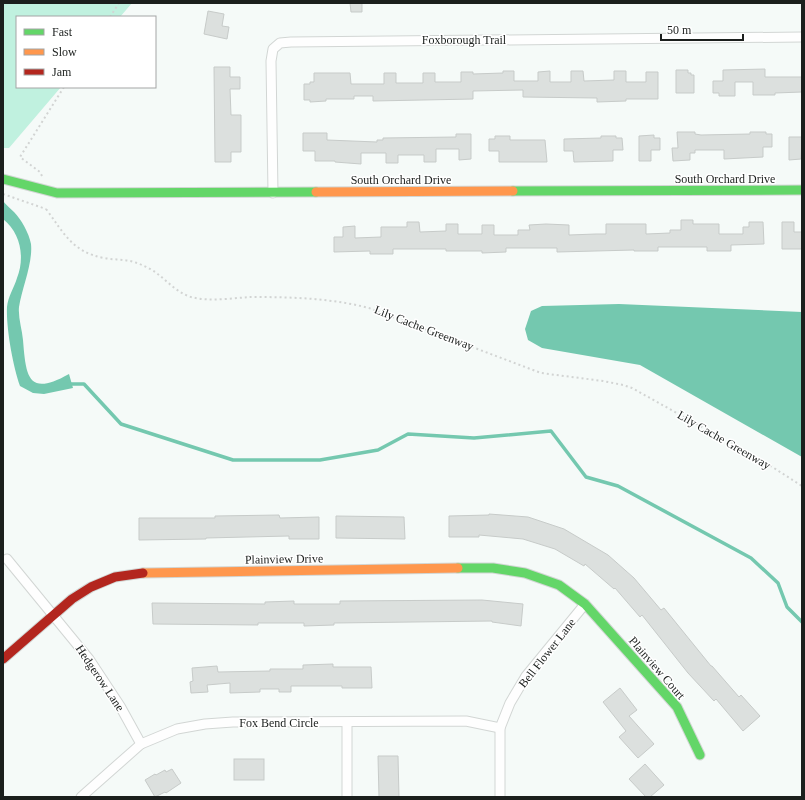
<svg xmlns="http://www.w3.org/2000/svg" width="805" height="800" font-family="'Times New Roman',serif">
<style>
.green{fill:#c0f1df}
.water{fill:#74c8af}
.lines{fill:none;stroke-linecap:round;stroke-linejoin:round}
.stream{stroke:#74c8af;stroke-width:3.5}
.building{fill:#dce0de;stroke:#c7cbc9}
.street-casing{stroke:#d2d6d4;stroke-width:11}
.fast-casing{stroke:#d2d6d4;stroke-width:11}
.slow-casing{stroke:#d2d6d4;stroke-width:11}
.jam-casing{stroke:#d2d6d4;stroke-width:11}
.path{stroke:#d2d4d3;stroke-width:2;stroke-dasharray:2 3;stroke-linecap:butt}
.street{stroke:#fefefe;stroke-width:9}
.fast{stroke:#63d668;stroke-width:9}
.slow{stroke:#ff974d;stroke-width:9}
.jam{stroke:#b3261e;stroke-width:9}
.labels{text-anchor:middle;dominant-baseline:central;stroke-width:3;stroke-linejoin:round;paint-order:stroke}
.street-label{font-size:12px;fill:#1b1f1d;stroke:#fff}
</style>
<rect width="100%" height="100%" fill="#f5faf8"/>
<polygon class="green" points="3,3 132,3 120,17 17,17 17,87 61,87 9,148 3,148"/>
<g class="water">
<path d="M 3,201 C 6,205 10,208 14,212 C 21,219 29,233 31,244 C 33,263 22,288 19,307 C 18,318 22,329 23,340 C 26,377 28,397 69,374 L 73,388 L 44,394 L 33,393 L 20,386 C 13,366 6,328 7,307 C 8,296 14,288 17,278 C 25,258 21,233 3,219 Z"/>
<polygon points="619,304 802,312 802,457 640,365 542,348 528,340 525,329 531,311 542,306"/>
</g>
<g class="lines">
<polyline class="stream" points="67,384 84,384 121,424 233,460 320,460 378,450 408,434 474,438 551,431 586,477 618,486 751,558 778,583 787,607 802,622"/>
</g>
<g class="building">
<polygon points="350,3 362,3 362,12 351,12"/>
<polygon points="208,11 224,14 222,26 229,27 227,39 204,34"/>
<polygon points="214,67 230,67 230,77 240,77 240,89 230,89 231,115 241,115 241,152 231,152 231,162 215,162"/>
<polygon points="765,69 765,77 802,77 802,92 775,93 775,95 753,95 753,82 735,82 735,96 719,96 719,93 713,93 713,81 723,81 723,70"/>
<polygon points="676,70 688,70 688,73 691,73 691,75 694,75 694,93 676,93"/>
<polygon points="503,71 514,71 514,81 538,81 538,72 550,71 550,82 571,82 571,71 583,71 584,81 614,80 614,71 626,71 626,82 646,82 646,72 658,72 658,99 626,99 626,101 597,102 597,98 523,97 523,90 473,91 473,99 373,101 373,96 354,96 354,99 326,99 326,101 310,102 310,100 304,100 304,84 310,84 310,82 314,82 314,73 350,73 351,84 384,84 384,73 396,73 396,83 423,83 423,73 435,73 435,82 461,82 461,72 473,72 473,74 503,73"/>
<polygon points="677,132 695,132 695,134 701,135 750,134 750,132 766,132 766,134 772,134 772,147 763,147 763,157 724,159 724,150 695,150 695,153 690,153 690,160 673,161 672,148 678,148"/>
<polygon points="303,133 327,133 327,140 377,142 377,140 383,140 383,138 456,137 456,134 471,134 471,159 459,160 459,149 436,149 436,162 424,162 424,155 398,155 398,163 386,163 386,153 361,153 361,164 335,162 335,161 315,161 315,151 303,151"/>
<polygon points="654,135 654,138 660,138 660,150 651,150 651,161 639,161 639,136"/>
<polygon points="495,136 510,136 510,140 545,140 547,162 499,162 499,151 489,151 489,139 495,139"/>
<polygon points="601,136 616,136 616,138 622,138 623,150 613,150 613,161 574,162 573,151 564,151 564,139 601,138"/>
<polygon points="789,137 802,137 801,159 789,160"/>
<polygon points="681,220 693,220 693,224 719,224 719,234 743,234 743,227 749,227 749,222 763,222 764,244 731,245 731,251 707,251 707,247 658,247 658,251 634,251 634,250 557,252 557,248 506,248 506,252 482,253 482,251 446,251 446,249 393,249 393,254 370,254 370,251 334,252 334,237 343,237 343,227 355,226 355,238 381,237 381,227 407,227 407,222 419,222 420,232 446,231 446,224 458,224 458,234 482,234 482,225 494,225 494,235 518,235 518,230 530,230 529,225 546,224 569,225 569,235 596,234 606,234 606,224 646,224 646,234 670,233 670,230 681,230"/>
<polygon points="782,222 794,222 794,232 802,232 802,249 782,249"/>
<polygon points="489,514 528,517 564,529 608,555 634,578 661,610 664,608 711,666 712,666 739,697 741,695 760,716 743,731 716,699 714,701 688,673 642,615 640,617 615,588 614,589 585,564 584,566 555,549 523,539 479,535 479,537 449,537 449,516 489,515"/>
<polygon points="279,515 280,518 319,517 319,539 289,539 289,536 206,538 206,539 139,540 139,518 215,518 215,516"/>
<polygon points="336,516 404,517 405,539 336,538"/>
<polygon points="482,600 523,604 521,626 492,622 492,621 334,623 334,625 304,626 304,623 258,623 258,625 153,624 152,603 265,604 265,602 294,601 294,604 340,604 340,601"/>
<polygon points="333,664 333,667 371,667 372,688 342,688 342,686 291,686 291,692 279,692 279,689 260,689 260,692 230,693 230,683 207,685 208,692 191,693 190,682 193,681 192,668 217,666 218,672 270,671 270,669 303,669 303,665"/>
<polygon points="620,688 637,710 629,716 654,744 638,758 619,737 626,731 603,702"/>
<polygon points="378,756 398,756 399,797 379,797"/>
<rect x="234" y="759" width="30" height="21"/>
<polygon points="645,764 664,785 650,797 646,797 629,779"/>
<polygon points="172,769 181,783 166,793 165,792 155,797 145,780 155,774 156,775 165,770 166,772"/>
</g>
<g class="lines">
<defs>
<g id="street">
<polyline points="273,193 271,61 273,49 280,43 291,42 802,37"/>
<polyline points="7,559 89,659 120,706 141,744"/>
<polyline points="347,723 347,797"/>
<polyline points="81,797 141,744 177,729 205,724 233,722 466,721 500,728"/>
<polyline points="500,797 500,728 510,703 526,676 585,604"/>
</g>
<g id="fast">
<polyline points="3,179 57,193 316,192"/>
<polyline points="513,191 802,190"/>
<polyline points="458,568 493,568 525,573 559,585 585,604 677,707 700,755"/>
</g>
<g id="slow">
<polyline points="316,192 513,191"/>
<polyline points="143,573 458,568"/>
</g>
<polyline id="jam" points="3,659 72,599 91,587 115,577 143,573"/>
</defs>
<use href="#street" class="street-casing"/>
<use href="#fast" class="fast-casing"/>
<use href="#slow" class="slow-casing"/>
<use href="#jam" class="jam-casing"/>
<g class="path">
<polyline points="110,17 119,3"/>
<polyline points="42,176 40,172 20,157 64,87"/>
<polyline points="3,194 46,209"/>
<path d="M 46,209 C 64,233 72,252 104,258 C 114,260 124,259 134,262 C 143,265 152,269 159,275 C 169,283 178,293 191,297 C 210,302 232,298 251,297 C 291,297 330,298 369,308 L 541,373 L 603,381 L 623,385 L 632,388 L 763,461 L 802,486"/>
</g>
<use href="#street" class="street"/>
<use href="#fast" class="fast"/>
<use href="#slow" class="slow"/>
<use href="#jam" class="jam"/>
</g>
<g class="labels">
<g class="street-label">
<text x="464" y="40">Foxborough Trail</text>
<text x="725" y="179">South Orchard Drive</text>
<text x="401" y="180">South Orchard Drive</text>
<text transform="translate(424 328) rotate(21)">Lily Cache Greenway</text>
<text transform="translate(724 440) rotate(30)">Lily Cache Greenway</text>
<text transform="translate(284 559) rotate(-1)">Plainview Drive</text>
<text transform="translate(547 653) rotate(-52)">Bell Flower Lane</text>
<text transform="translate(657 668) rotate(49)">Plainview Court</text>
<text transform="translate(100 678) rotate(56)">Hedgerow Lane</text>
<text x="279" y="723">Fox Bend Circle</text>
</g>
</g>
<rect width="805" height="800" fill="none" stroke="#1b1f1d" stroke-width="8"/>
<rect x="16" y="16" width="140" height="72" fill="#ffffff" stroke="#a4a5a5"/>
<rect x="24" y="29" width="20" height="6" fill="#63d668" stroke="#a4a5a5"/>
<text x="52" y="36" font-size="12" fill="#1b1f1d">Fast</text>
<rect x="24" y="49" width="20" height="6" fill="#ff974d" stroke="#a4a5a5"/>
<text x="52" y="56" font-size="12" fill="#1b1f1d">Slow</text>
<rect x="24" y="69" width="20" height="6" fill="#b3261e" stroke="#a4a5a5"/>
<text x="52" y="76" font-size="12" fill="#1b1f1d">Jam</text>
<path d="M661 34v6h82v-6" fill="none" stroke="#1b1f1d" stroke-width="2"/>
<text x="667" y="34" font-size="12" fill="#1b1f1d" stroke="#ffffff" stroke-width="3" paint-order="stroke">50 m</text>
</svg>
